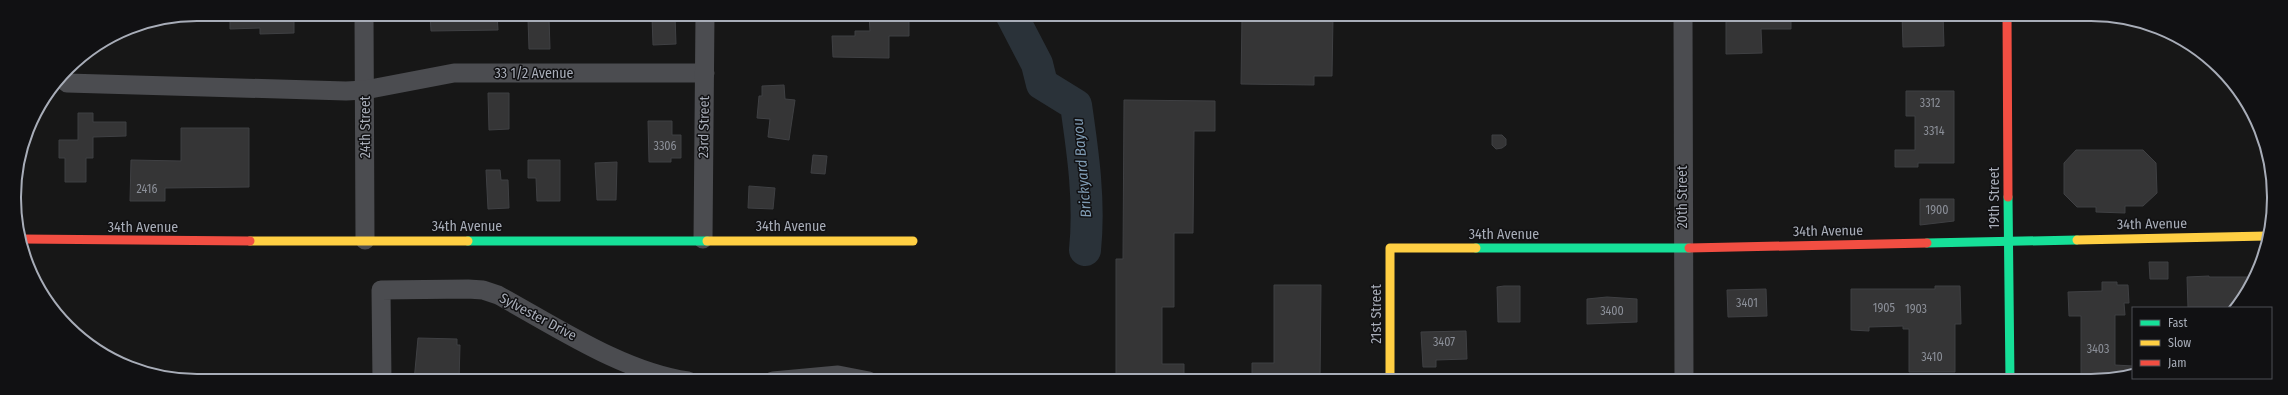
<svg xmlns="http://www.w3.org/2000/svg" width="2288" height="395" font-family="'Fira Sans Condensed',sans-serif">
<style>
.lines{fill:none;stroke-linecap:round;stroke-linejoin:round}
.river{stroke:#2a3239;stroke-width:32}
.building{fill:#353536;stroke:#3f4043}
.street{stroke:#4b4c50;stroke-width:19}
.fast{stroke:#16e098;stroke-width:9}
.slow{stroke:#ffcf43;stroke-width:9}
.jam{stroke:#f24e42;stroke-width:9}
.labels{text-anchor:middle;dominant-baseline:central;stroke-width:3;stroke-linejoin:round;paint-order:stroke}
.number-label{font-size:12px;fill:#8b8f98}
.street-label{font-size:14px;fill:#a8adb8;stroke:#111113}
.water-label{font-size:15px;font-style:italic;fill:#7f9bb3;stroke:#111113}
.rim{fill:none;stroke:#a8adb8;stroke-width:2}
</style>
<rect width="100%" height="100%" fill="#171717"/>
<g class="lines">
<path class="river" d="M 1011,14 L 1037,64 L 1042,84 L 1076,105 C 1083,153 1090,202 1085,250"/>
</g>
<g class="building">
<polygon points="230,14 294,14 294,33 260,34 260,28 230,29"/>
<polygon points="430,14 497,14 498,30 431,31"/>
<polygon points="869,14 909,16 909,36 889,36 889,58 833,57 832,36 855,36 855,31 870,31"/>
<polygon points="1731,14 1791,14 1791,29 1761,29 1762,53 1726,54 1726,21 1731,21"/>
<polygon points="1902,14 1943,14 1944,46 1903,47"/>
<polygon points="675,16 676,44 653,45 652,17"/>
<polygon points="1242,16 1333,17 1332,76 1314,76 1314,85 1241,84"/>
<polygon points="549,18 550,49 529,49 528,19"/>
<polygon points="784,85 785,99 795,100 789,140 768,137 770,119 757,118 759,96 762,96 762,86"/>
<polygon points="1906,91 1954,91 1954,163 1918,163 1918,167 1895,167 1895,150 1915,150 1915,116 1906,116"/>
<polygon points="488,93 509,93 509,129 489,130"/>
<polygon points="1124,100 1215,101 1215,131 1194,131 1193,233 1174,233 1174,307 1162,307 1162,364 1184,364 1184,381 1116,381 1116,259 1123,259"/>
<polygon points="78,113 93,113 93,122 126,122 126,136 93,137 93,158 86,158 86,182 65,182 65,158 59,158 59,140 78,140"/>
<polygon points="648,121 672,121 672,135 681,135 681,158 671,158 671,162 649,162"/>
<polygon points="181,128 249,128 249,187 165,188 165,201 130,201 131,160 181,161"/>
<polygon points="1492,135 1502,135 1506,139 1506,145 1502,148 1496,149 1492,145"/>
<polygon points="2076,150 2143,150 2156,163 2157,193 2143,206 2125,206 2125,213 2096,212 2096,207 2077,207 2064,194 2064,163"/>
<polygon points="813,155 827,156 825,174 811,173"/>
<polygon points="528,160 560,160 560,201 537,201 536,178 528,178"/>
<polygon points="617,162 616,200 597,200 595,163"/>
<polygon points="486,170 500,170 501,180 508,180 509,208 488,209"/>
<polygon points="749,186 775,188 773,209 748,208"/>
<polygon points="1920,199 1954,199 1954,221 1920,225"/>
<polygon points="2149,262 2168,262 2168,279 2150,279"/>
<polygon points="2209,276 2209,277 2256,277 2234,308 2188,308 2187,277"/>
<polygon points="2102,282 2117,282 2117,285 2128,285 2129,303 2124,303 2125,315 2115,315 2115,365 2133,366 2133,372 2103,381 2081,381 2081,316 2069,316 2068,292 2102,291"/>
<polygon points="1274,285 1321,285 1320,381 1252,381 1252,363 1274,363"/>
<polygon points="1504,286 1520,286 1520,322 1498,322 1497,287"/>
<polygon points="1935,286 1960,286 1961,324 1955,324 1955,372 1909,372 1909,329 1903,329 1903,326 1869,327 1869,331 1851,330 1851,289 1935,289"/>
<polygon points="1766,289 1767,316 1728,317 1727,290"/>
<polygon points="1607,297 1637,299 1637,322 1587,324 1587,299"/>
<polygon points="1466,331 1467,359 1436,360 1436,367 1423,367 1421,332"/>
<polygon points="418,338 457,339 457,345 460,345 459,381 414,381"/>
</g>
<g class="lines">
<g class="street">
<polyline points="364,14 365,240"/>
<polyline points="1683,14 1684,381"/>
<polyline points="67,83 346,91 365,90 454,73 705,73"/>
<polyline points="703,239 705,14"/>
<path d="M 382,381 L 381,290 L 468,289 L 483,290 L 498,295 C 555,326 623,372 688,381"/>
<polyline points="773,381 838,375 869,381"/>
</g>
<g class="fast">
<polyline points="2008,197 2010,381"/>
<polyline points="468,241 707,241"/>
<polyline points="1927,243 2077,240"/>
<polyline points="1476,248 1689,248"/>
</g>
<g class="slow">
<polyline points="2077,240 2267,236"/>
<polyline points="250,241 468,241"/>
<polyline points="707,241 913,241"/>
<polyline points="1390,381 1390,248 1476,248"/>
</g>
<g class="jam">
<polyline points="2007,14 2008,197"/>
<polyline points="22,239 250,241"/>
<polyline points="1689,248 1927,243"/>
</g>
</g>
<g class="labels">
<g class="number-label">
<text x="1930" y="103">3312</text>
<text x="1934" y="131">3314</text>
<text x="665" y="146">3306</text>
<text x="147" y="189">2416</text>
<text x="1937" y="210">1900</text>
<text x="1747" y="303">3401</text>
<text x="1884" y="308">1905</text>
<text x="1916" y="309">1903</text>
<text x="1612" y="311">3400</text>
<text x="1444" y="342">3407</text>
<text x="2098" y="349">3403</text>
<text x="1932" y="357">3410</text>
</g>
<g class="street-label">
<text x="534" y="73">33 1/2 Avenue</text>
<text transform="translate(365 127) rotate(-90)">24th Street</text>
<text transform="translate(704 127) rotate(-89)">23rd Street</text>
<text transform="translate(1682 197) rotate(-90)">20th Street</text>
<text transform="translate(1994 198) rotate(-90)">19th Street</text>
<text transform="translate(2152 224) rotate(-1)">34th Avenue</text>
<text x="467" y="226">34th Avenue</text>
<text x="791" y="226">34th Avenue</text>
<text x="143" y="227">34th Avenue</text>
<text transform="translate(1828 231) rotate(-1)">34th Avenue</text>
<text x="1504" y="234">34th Avenue</text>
<text transform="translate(1376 314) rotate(-90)">21st Street</text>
<text transform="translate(538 317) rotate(28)">Sylvester Drive</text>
</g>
<g class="water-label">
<text transform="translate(1082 168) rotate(-95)">Brickyard Bayou</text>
</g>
</g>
<path d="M0 0H2288V395H0ZM197 21H2091A176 176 0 0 1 2267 197V198A176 176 0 0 1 2091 374H197A176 176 0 0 1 21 198V197A176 176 0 0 1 197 21Z" fill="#111113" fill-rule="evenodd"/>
<path class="rim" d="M197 21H2091A176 176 0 0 1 2267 197V198A176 176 0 0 1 2091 374H197A176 176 0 0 1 21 198V197A176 176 0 0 1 197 21Z"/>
<rect x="2132" y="307" width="140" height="72" fill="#111113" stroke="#4d4f55"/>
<rect x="2140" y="320" width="20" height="6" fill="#16e098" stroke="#4d4f55"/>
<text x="2168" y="327" font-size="12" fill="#a8adb8">Fast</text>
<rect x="2140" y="340" width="20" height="6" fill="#ffcf43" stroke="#4d4f55"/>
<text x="2168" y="347" font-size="12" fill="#a8adb8">Slow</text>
<rect x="2140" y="360" width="20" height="6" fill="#f24e42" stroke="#4d4f55"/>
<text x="2168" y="367" font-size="12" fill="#a8adb8">Jam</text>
</svg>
